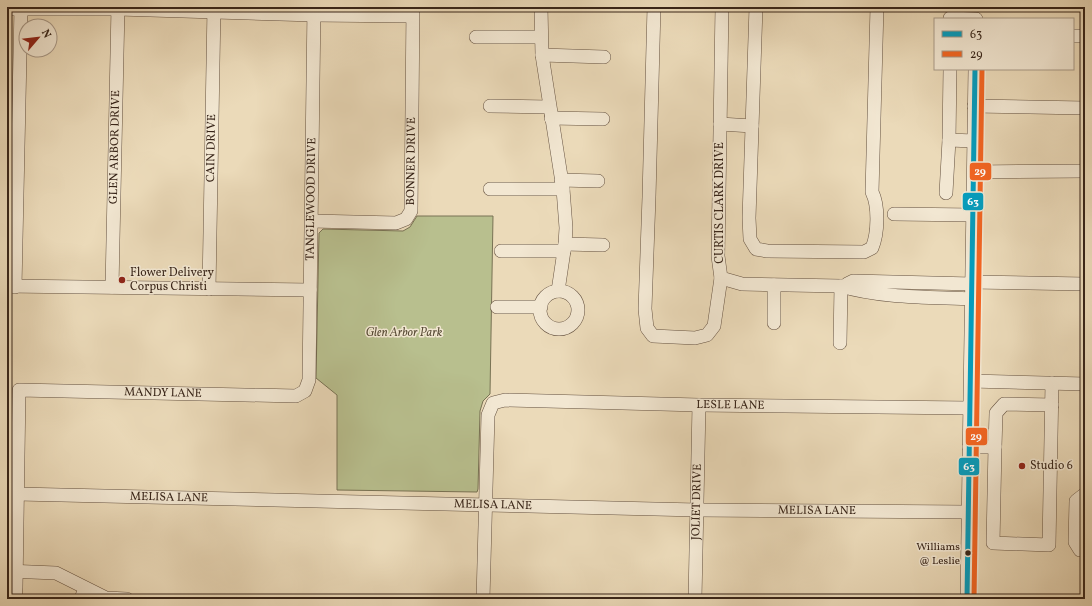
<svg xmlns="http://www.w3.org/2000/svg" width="1092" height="606" font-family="Vollkorn,serif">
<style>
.green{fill:#b8bf8e;stroke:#787254}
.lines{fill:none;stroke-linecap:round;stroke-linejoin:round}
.minor-casing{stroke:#655241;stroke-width:14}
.minor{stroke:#f2e7d2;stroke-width:13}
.bus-1-casing{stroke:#f2e7d2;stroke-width:8}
.bus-2-casing{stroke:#f2e7d2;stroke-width:8}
.bus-1{stroke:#069cbc;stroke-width:5}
.bus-2{stroke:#f26522;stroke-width:5}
.poi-dot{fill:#8f2418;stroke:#f2e7d2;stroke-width:1.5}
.bus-dot{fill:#382519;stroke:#f2e7d2;stroke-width:1.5}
.labels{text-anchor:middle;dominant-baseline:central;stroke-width:3;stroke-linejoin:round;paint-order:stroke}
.bus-label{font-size:11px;fill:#382519;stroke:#f2e7d2;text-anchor:end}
.street-label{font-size:12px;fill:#382519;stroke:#f2e7d2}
.poi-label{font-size:12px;fill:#382519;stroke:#f2e7d2;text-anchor:start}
.park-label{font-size:12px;font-style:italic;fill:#584c36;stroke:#f2e7d2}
.line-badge{stroke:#f2e7d2;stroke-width:1.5}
.badge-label{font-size:11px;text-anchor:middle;font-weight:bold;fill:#fff}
</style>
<rect width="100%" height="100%" fill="#ebdab9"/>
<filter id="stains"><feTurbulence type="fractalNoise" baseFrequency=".005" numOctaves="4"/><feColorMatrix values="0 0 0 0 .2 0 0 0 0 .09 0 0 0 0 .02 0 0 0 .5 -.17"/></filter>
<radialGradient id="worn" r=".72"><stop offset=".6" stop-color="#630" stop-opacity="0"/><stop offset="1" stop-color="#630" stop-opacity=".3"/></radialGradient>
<polygon class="green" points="417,216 493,216 490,394 483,401 480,411 478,489 477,492 337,490 337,395 316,378 319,233 323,229 403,231 410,227"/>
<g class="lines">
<defs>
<g id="minor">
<polyline points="541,7 542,55 563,189 566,228 565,244 558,291"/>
<polyline points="654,7 649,197 645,309 647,328 653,336 695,338 707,335 714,326 721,278"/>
<path d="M 722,7 L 718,256 L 721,278 L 742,284 L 841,286 C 881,298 930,297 972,299"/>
<path d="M 756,7 L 749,218 L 750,239 L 756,249 L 767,251 L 864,252 L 872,248 C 878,234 879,206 872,192 L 877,7"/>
<polyline points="7,9 118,9 314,15 412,16"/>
<polyline points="950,18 976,19"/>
<polyline points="1073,36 1085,36"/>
<polyline points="476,37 541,37"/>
<polyline points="542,55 604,57"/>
<polyline points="950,69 949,140 974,141"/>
<polyline points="490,106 549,107"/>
<polyline points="974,106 1085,108"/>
<polyline points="551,118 603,119"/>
<polyline points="720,124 752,126"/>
<polyline points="974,172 1085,171"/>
<polyline points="561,180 598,181"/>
<polyline points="490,189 563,189"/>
<polyline points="946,193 949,140"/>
<polyline points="894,214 973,215"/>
<path id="s1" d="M 312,221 L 396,223 L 406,219 L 411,211 L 413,7"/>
<polyline points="565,244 603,245"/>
<polyline points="501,251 564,251"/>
<polyline points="972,282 1085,284"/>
<polyline points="847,284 853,281 972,284"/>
<polyline points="774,285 774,323"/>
<polyline points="7,286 310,290"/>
<polyline points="15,287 21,7"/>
<path id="s2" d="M 112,287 L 118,7"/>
<path id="s3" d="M 209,289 L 214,7"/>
<circle cx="559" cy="310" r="19"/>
<polyline points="497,307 541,307"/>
<polyline points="840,343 841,286"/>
<polyline points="971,381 1085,384"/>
<polyline points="969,447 995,447 993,543 1049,545 1052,383"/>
<polyline points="995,447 996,413 1004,404 1052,405"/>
<path id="s4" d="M 18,494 L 697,510 L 968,512"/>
<polyline points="1085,494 1076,501 1075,542 1080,550 1085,550"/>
<polyline points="7,571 56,573 106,598 127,599"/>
<path id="s5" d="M 15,599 L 16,588 L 19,390 L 296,396 L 305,391 L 309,380 L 314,7"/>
<polyline points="81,599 85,588"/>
<path id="s6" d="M 483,599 L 488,415 L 493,403 L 505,400 L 699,405 L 970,408"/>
<path id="s7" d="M 695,599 L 699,405"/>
<polyline points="967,599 975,69"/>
</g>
</defs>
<use href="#minor" class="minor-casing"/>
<use href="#minor" class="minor"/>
<defs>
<polyline id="bus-1" points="967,599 975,69"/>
<polyline id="bus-2" points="974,599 982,69"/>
</defs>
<use href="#bus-1" class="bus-1-casing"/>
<use href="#bus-2" class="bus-2-casing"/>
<use href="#bus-1" class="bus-1"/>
<use href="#bus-2" class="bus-2"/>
</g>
<g class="poi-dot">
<circle cx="122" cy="280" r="4"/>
<circle cx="1022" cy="466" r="4"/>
</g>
<circle class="bus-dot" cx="968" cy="553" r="3.5"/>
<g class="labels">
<g class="bus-label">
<text x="960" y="547">Williams<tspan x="960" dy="14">@ Leslie</tspan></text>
</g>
<g class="street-label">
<text stroke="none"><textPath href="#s2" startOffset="140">GLEN ARBOR DRIVE</textPath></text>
<text stroke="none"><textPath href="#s3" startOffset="141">CAIN DRIVE</textPath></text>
<text stroke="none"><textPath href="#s1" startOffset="154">BONNER DRIVE</textPath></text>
<text stroke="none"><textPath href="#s5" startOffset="689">TANGLEWOOD DRIVE</textPath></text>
<text transform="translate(720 203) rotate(-90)">CURTIS CLARK DRIVE</text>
<text stroke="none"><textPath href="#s5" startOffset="353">MANDY LANE</textPath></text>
<text stroke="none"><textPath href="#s6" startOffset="435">LESLE LANE</textPath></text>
<text stroke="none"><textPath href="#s4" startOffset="151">MELISA LANE</textPath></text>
<text stroke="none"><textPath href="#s7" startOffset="97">JOLIET DRIVE</textPath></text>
<text stroke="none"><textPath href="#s4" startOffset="475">MELISA LANE</textPath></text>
<text stroke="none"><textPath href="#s4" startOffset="799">MELISA LANE</textPath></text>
</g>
<g class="poi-label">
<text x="130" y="273">Flower Delivery<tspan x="130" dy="14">Corpus Christi</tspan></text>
<text x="1030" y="466">Studio 6</text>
</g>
<g class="park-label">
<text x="404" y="333">Glen Arbor Park</text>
</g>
</g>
<g class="line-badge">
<rect x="969" y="162" width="23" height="19" rx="4" fill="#f26522"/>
<rect x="962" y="192" width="22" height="19" rx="4" fill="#069cbc"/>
<rect x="965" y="427" width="23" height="19" rx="4" fill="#f26522"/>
<rect x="958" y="457" width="22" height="19" rx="4" fill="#069cbc"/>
</g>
<g class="badge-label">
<text x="980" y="175">29</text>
<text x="973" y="205">63</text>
<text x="976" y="440">29</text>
<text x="969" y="470">63</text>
</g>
<rect width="1092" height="606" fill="none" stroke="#ebdab9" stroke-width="24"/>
<rect x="8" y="8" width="1076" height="590" fill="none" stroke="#382519" stroke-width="2"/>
<rect x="12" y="12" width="1068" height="582" fill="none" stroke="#382519"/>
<rect x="934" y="18" width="140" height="52" fill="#f2e7d2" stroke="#a89988"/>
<rect x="942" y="31" width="20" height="6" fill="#069cbc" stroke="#a89988"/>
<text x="970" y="38" font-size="12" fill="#382519">63</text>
<rect x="942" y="51" width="20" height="6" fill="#f26522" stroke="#a89988"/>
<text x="970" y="58" font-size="12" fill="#382519">29</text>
<g transform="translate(38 38) rotate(62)"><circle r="19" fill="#f2e7d2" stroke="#a89988"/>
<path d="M0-3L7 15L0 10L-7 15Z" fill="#8f2418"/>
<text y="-6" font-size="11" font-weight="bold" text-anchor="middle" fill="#382519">N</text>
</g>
<rect width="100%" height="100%" filter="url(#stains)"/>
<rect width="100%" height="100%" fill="url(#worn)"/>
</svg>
